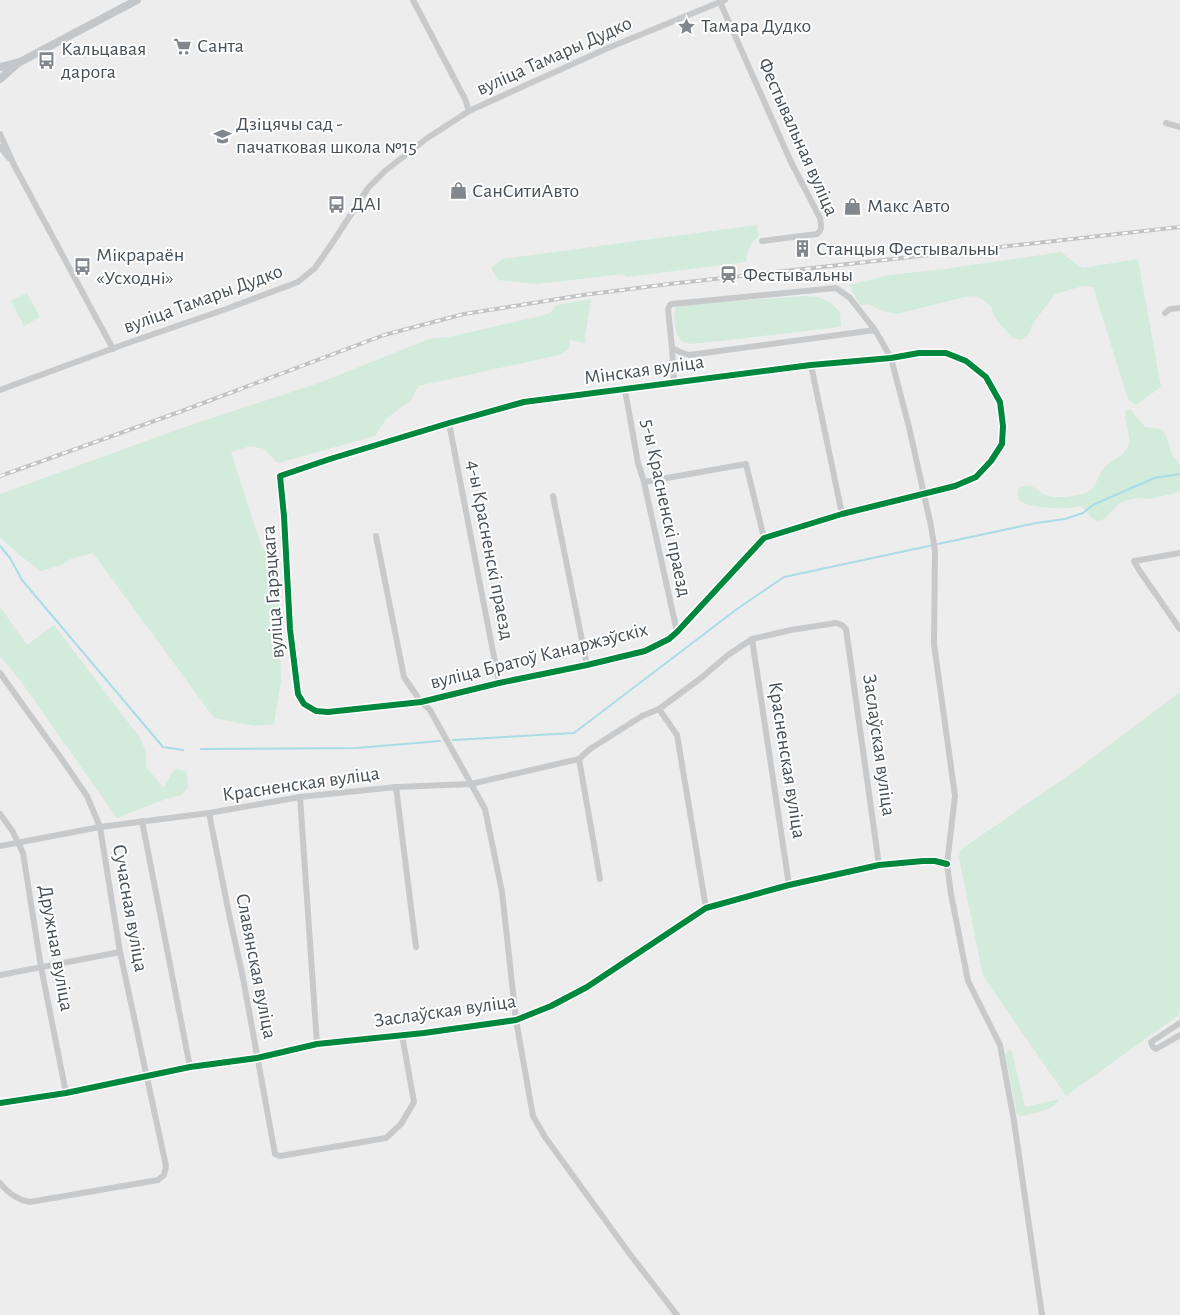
<svg xmlns="http://www.w3.org/2000/svg" width="1180" height="1315" font-family="'Alegreya Sans',sans-serif">
<style>
.green{fill:#d2ebdb}
.lines{fill:none;stroke-linecap:round;stroke-linejoin:round}
.stream{stroke:#aadce7;stroke-width:2}
.minor{stroke:#c7c9cb;stroke-width:6}
.major{stroke:#c4c7c9;stroke-width:8}
.rail-casing{stroke:#c2c3c5;stroke-width:4}
.rail{stroke:#fff;stroke-width:2;stroke-dasharray:5.5;stroke-linecap:butt}
.cycleway-casing{stroke:#fff;stroke-width:9}
.cycleway{stroke:#00873e;stroke-width:6}
.labels{text-anchor:middle;dominant-baseline:central;stroke-width:4;stroke-linejoin:round;paint-order:stroke}
.poi-label{font-size:20px;fill:#465058;stroke:#fff;text-anchor:start}
.street-label{font-size:20px;fill:#465058;stroke:#fff}
</style>
<rect width="100%" height="100%" fill="#eeeded"/>
<g class="green">
<path d="M 757,225 L 759,236 C 750,243 747,251 746,262 L 626,277 L 624,274 L 536,284 L 498,280 L 491,268 L 502,259 Z"/>
<polygon points="1061,252 1082,268 1138,259 1161,387 1136,405 1128,399 1093,287 1083,286 1055,294 1032,325 1029,334 1021,340 1012,338 994,316 991,307 984,300 975,296 965,297 897,314 882,311 869,304 860,305 849,285 889,275 946,269"/>
<polygon points="27,293 40,317 24,326 11,301"/>
<path d="M 806,296 L 819,297 L 832,304 L 840,312 L 841,326 L 825,329 L 692,344 L 682,342 C 675,333 673,320 675,309 L 678,305 Z"/>
<polygon points="591,299 585,337 586,343 570,340 568,350 559,355 418,386 411,400 386,419 375,436 278,463 264,449 251,446 231,452 261,545 277,569 281,681 274,724 254,726 214,718 93,553 71,559 62,565 41,571 18,554 0,537 0,494 193,424 319,383 429,339 449,337 545,315 550,313 556,305"/>
<path d="M 1130,409 L 1145,427 L 1162,429 C 1171,439 1167,454 1180,464 L 1180,492 L 1149,499 L 1136,498 L 1121,502 L 1104,519 L 1098,521 L 1092,518 L 1082,506 C 1077,506 1072,508 1066,508 C 1057,509 1025,507 1019,500 C 1017,496 1018,492 1019,488 C 1034,480 1036,493 1049,496 C 1059,499 1083,496 1091,490 C 1097,484 1099,473 1105,467 C 1112,460 1128,454 1129,442 C 1130,433 1124,422 1125,412 Z"/>
<polygon points="0,607 27,645 54,625 140,738 146,752 146,767 164,788 173,771 178,769 187,772 188,787 182,795 163,800 117,818 20,680 0,656"/>
<polygon points="1180,692 1180,1014 1066,1096 983,976 959,858 960,850 1072,773"/>
<path d="M 1010,1050 L 1012,1052 L 1025,1107 L 1059,1099 C 1054,1111 1033,1113 1021,1116 L 1017,1114 L 1005,1055 L 1007,1052 Z"/>
</g>
<g class="lines">
<g class="stream">
<polyline points="0,546 10,558 22,580 163,747 183,750"/>
<polyline points="453,740 574,733 737,609 784,577 1036,523 1065,519 1083,513 1093,505 1154,478 1180,474"/>
<polyline points="201,749 357,748 440,741"/>
</g>
<g class="minor">
<polyline points="413,0 465,99 469,111"/>
<path d="M 720,2 L 791,162 L 820,218 C 821,226 823,229 817,234 L 762,241"/>
<polyline points="1166,123 1180,127"/>
<polyline points="0,134 14,165 113,349"/>
<polyline points="0,147 9,158"/>
<polyline points="1165,313 1170,309 1180,308"/>
<polyline points="875,330 689,355 680,352 672,348 668,309 670,305 672,304 836,288 850,298 875,330 891,358 909,427 931,526 935,551 934,644 955,796 947,864 951,894 968,981 1000,1045 1014,1121 1042,1315"/>
<polyline points="672,348 674,382"/>
<polygon points="919,353 946,353 966,361 986,377 1000,402 1003,426 1002,444 991,461 976,477 955,486 842,514 764,538 677,632 669,639 645,651 587,665 499,683 421,702 328,712 316,711 304,704 298,694 290,629 284,516 280,476 330,459 449,423 524,402 811,365 891,358"/>
<polyline points="811,365 842,514"/>
<polyline points="0,390 125,344 229,308 298,282 315,268 333,242 368,188 385,171 426,139 469,111 608,48 725,0"/>
<polyline points="625,390 638,463 644,482 677,632"/>
<polyline points="449,423 499,683"/>
<polyline points="644,482 746,464 764,538"/>
<polyline points="553,496 587,665"/>
<polyline points="376,536 404,677 421,702 430,710 485,809 502,892 516,1020 533,1116 545,1137 629,1253 677,1315"/>
<polyline points="1180,553 1134,561 1139,570 1180,629"/>
<polyline points="752,639 789,885"/>
<path d="M 0,673 L 61,758 L 87,796 L 100,827 L 120,952 L 166,1166 L 164,1175 L 158,1180 L 30,1202 C 17,1200 8,1193 0,1183"/>
<polyline points="659,709 677,735 706,908"/>
<polyline points="579,759 600,879"/>
<polyline points="396,787 416,947"/>
<polyline points="300,797 317,1044"/>
<polyline points="209,813 229,914 243,978 275,1154 280,1156 386,1138 401,1124 414,1102 402,1035"/>
<polyline points="0,814 13,832 23,853 41,967 66,1093"/>
<polyline points="142,821 190,1067"/>
<polyline points="0,846 100,827 209,813 300,797 396,787 471,784 579,759 590,749 642,716 659,709 701,678 728,655 752,639 791,630 836,623 842,625 846,629 879,865"/>
<polyline points="0,975 120,952"/>
<polyline points="1180,1023 1151,1042 1153,1047 1156,1049 1180,1035"/>
<polyline points="0,1103 66,1093 190,1067 257,1058 317,1044 424,1033 516,1020 551,1006 587,987 706,908 789,885 879,865 923,861 935,861 947,864"/>
</g>
<g class="major">
<polyline points="0,67 20,62 137,0"/>
<polyline points="0,79 17,64"/>
</g>
<defs>
<polyline id="rail" points="0,476 182,411 384,335 464,314 583,295 669,284 1180,227"/>
</defs>
<use href="#rail" class="rail-casing"/>
<use href="#rail" class="rail"/>
<defs>
<g id="cycleway">
<polygon points="919,353 946,353 966,361 986,377 1000,402 1003,426 1002,444 991,461 976,477 955,486 842,514 764,538 677,632 669,639 645,651 587,665 499,683 421,702 328,712 316,711 304,704 298,694 290,629 284,516 280,476 330,459 449,423 524,402 811,365 891,358"/>
<polyline points="0,1103 66,1093 190,1067 257,1058 317,1044 424,1033 516,1020 551,1006 587,987 706,908 789,885 879,865 923,861 935,861 947,864"/>
</g>
</defs>
<use href="#cycleway" class="cycleway-casing"/>
<use href="#cycleway" class="cycleway"/>
</g>
<defs>
<symbol id="sight-bare" viewBox="-9 -9 18 18"><path d="M0-6L1.8-2.2L6-1.7L2.9 1.2L3.7 5.4L0 3.3L-3.7 5.4L-2.9 1.2L-6-1.7L-1.8-2.2Z" fill="#81878c" stroke="#fff" stroke-width="2.5" paint-order="stroke"/></symbol>
<symbol id="supermarket-bare" viewBox="-9 -9 18 18"><path d="M-6-5.5h2.5l.6 2H6L4.5 2H-2.5L-4.4-4H-6ZM-1.5 3.2a1.3 1.3 0 1 0 .1 0ZM3 3.2a1.3 1.3 0 1 0 .1 0Z" fill="#81878c" stroke="#fff" stroke-width="2.5" paint-order="stroke"/></symbol>
<symbol id="bus-bare" viewBox="-9 -9 18 18"><path d="M-5-6H5V4H4V6H2V4H-2V6H-4V4H-5ZM-3.5-4V0h7V-4ZM-3.5 1.2v1.5H-2V1.2ZM2 1.2v1.5H3.5V1.2Z" fill="#81878c" stroke="#fff" stroke-width="2.5" paint-order="stroke"/></symbol>
<symbol id="school-bare" viewBox="-9 -9 18 18"><path d="M0-5L7-2L0 1L-7-2ZM-4 1L0 2.5L4 1V4Q0 6-4 4Z" fill="#81878c" stroke="#fff" stroke-width="2.5" paint-order="stroke"/></symbol>
<symbol id="shop-bare" viewBox="-9 -9 18 18"><path d="M-5-2.5h2.3a2.7 3.5 0 0 1 5.4 0H5L5.5 6h-11ZM-1.5-2.5h3a1.5 2.3 0 0 0-3 0Z" fill="#81878c" stroke="#fff" stroke-width="2.5" paint-order="stroke"/></symbol>
<symbol id="building-bare" viewBox="-9 -9 18 18"><path d="M-4-6H4V6H1V3H-1V6H-4ZM-2.5-4.3h1.7v1.8h-1.7ZM.8-4.3h1.7v1.8H.8ZM-2.5-1h1.7V.8h-1.7ZM.8-1h1.7V.8H.8Z" fill="#81878c" stroke="#fff" stroke-width="2.5" paint-order="stroke"/></symbol>
<symbol id="station-bare" viewBox="-9 -9 18 18"><path d="M-3-6H3Q5-6 5-4V2Q5 4 3 4L4.5 6H3L1.5 4h-3L-3 6H-4.5L-3 4Q-5 4-5 2V-4Q-5-6-3-6ZM-3.5-4v3h7v-3ZM-3.5 1v1.5H-2V1ZM2 1v1.5H3.5V1Z" fill="#81878c" stroke="#fff" stroke-width="2.5" paint-order="stroke"/></symbol>
</defs>
<g fill-rule="evenodd">
<use href="#sight-bare" x="674" y="14" width="25" height="25"/>
<use href="#supermarket-bare" x="170" y="34" width="25" height="25"/>
<use href="#bus-bare" x="34" y="48" width="25" height="25"/>
<use href="#school-bare" x="210" y="124" width="25" height="25"/>
<use href="#shop-bare" x="446" y="178" width="25" height="25"/>
<use href="#bus-bare" x="324" y="192" width="25" height="25"/>
<use href="#shop-bare" x="840" y="194" width="25" height="25"/>
<use href="#building-bare" x="790" y="236" width="25" height="25"/>
<use href="#bus-bare" x="70" y="254" width="25" height="25"/>
<use href="#station-bare" x="716" y="262" width="25" height="25"/>
</g>
<g class="labels">
<g class="poi-label">
<text x="701" y="26">Тамара Дудко</text>
<text x="197" y="46">Санта</text>
<text x="61" y="49">Кальцавая<tspan x="61" dy="23">дарога</tspan></text>
<text x="236" y="124">Дзіцячы сад -<tspan x="236" dy="23">пачатковая школа №15</tspan></text>
<text x="472" y="191">СанСитиАвто</text>
<text x="351" y="204">ДАІ</text>
<text x="867" y="206">Макс Авто</text>
<text x="816" y="249">Станцыя Фестывальны</text>
<text x="96" y="255">Мікрараён<tspan x="96" dy="23">«Усходні»</tspan></text>
<text x="743" y="275">Фестывальны</text>
</g>
<g class="street-label">
<text transform="translate(554 56) rotate(-24)">вуліца Тамары Дудко</text>
<text transform="translate(798 137) rotate(66)">Фестывальная вуліца</text>
<text transform="translate(203 299) rotate(-20)">вуліца Тамары Дудко</text>
<text transform="translate(644 370) rotate(-8)">Мінская вуліца</text>
<text transform="translate(666 508) rotate(78)">5-ы Красненскі праезд</text>
<text transform="translate(490 550) rotate(79)">4-ы Красненскі праезд</text>
<text transform="translate(273 592) rotate(-94)">вуліца Гарэцкага</text>
<text transform="translate(539 656) rotate(-14)">вуліца Братоў Канаржэўскіх</text>
<text transform="translate(879 745) rotate(82)">Заслаўская вуліца</text>
<text transform="translate(787 760) rotate(81)">Красненская вуліца</text>
<text transform="translate(301 784) rotate(-8)">Красненская вуліца</text>
<text transform="translate(130 908) rotate(80)">Сучасная вуліца</text>
<text transform="translate(56 948) rotate(80)">Дружная вуліца</text>
<text transform="translate(256 966) rotate(79)">Славянская вуліца</text>
<text transform="translate(445 1011) rotate(-8)">Заслаўская вуліца</text>
</g>
</g>
</svg>
